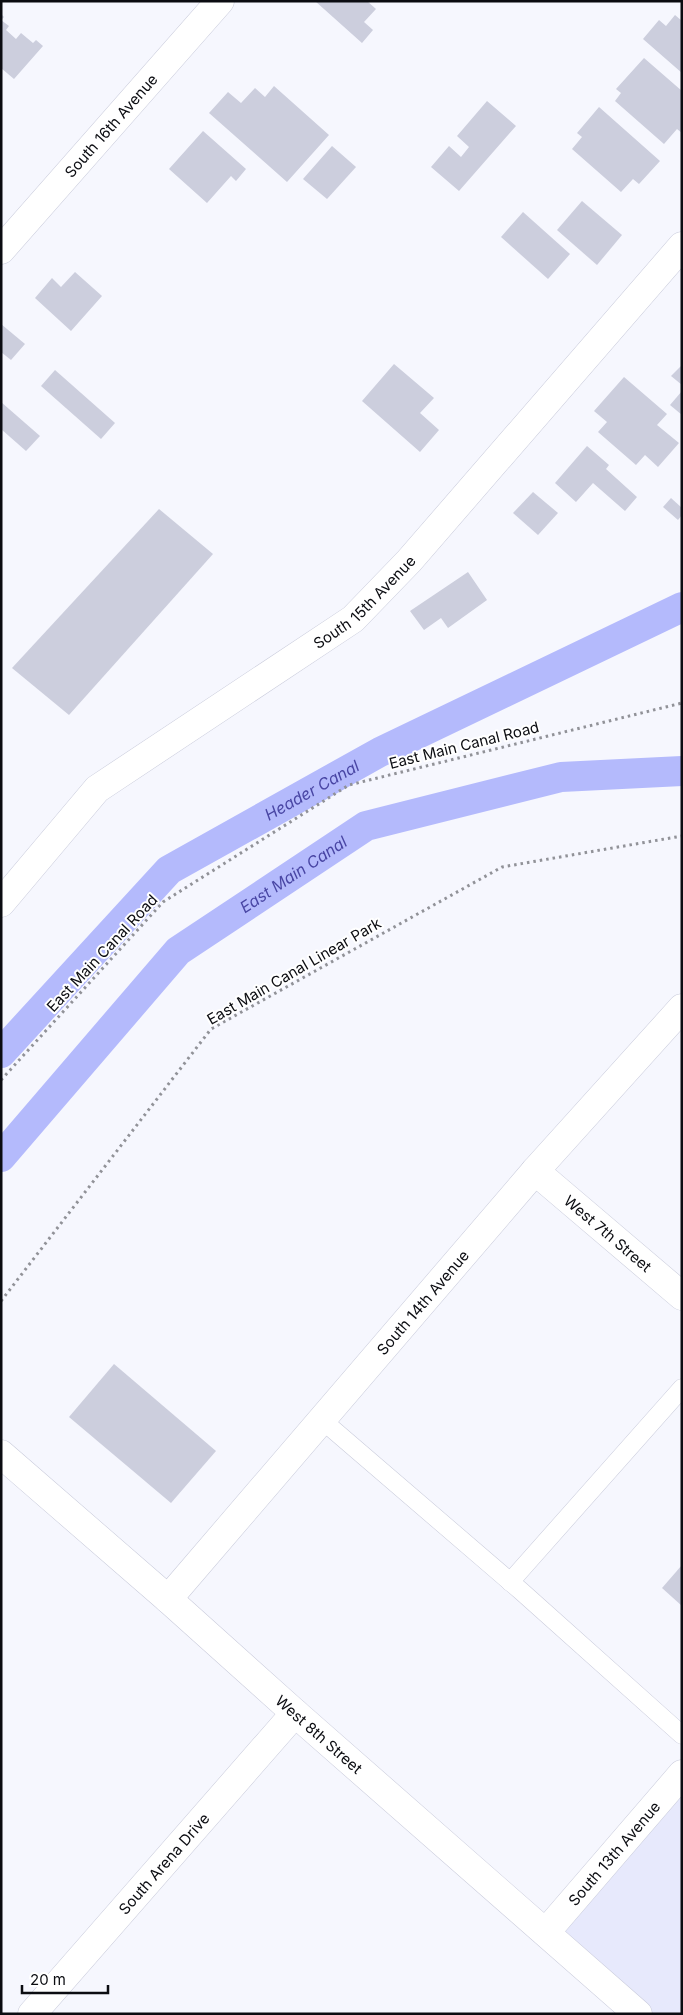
<svg xmlns="http://www.w3.org/2000/svg" width="683" height="2015" font-family="Inter,sans-serif">
<style>
.built{fill:#e7e9fc}
.lines{fill:none;stroke-linecap:round;stroke-linejoin:round}
.canal{stroke:#b4bafc;stroke-width:30}
.building{fill:#cccedd}
.lane-casing{stroke:#c9cbdb;stroke-width:19}
.street-casing{stroke:#c9cbdb;stroke-width:29}
.secondary-casing{stroke:#c9cbdb;stroke-width:29}
.path{stroke:#919298;stroke-width:3;stroke-dasharray:2.5 4;stroke-linecap:butt}
.lane{stroke:#fff;stroke-width:18}
.street{stroke:#fff;stroke-width:28}
.secondary{stroke:#fff;stroke-width:28}
.labels{text-anchor:middle;dominant-baseline:central;stroke-width:4;stroke-linejoin:round;paint-order:stroke}
.street-label{font-size:15px;fill:#0b0c11;stroke:#fff}
.water-label{font-size:16px;font-style:italic;fill:#4946a4;stroke:#fff}
</style>
<rect width="100%" height="100%" fill="#f6f7fe"/>
<polygon class="built" points="682,1774 682,2014 639,2014 546,1932"/>
<g class="lines">
<g class="canal">
<path id="s1" d="M 1,1053 L 169,870 L 380,752 L 682,607"/>
<path id="s2" d="M 1,1157 L 178,951 L 366,826 L 561,777 L 682,771"/>
</g>
</g>
<g class="building">
<polygon points="315,1 367,1 376,9 364,22 373,30 362,43"/>
<polygon points="1,14 4,17 1,20 9,26 6,30 16,39 21,33 33,43 36,40 43,46 14,79 1,68"/>
<polygon points="675,15 682,21 682,73 643,39 659,20 666,26"/>
<polygon points="644,58 682,91 682,133 677,129 664,144 615,101 621,93 616,89"/>
<polygon points="274,86 329,135 287,182 209,113 228,92 241,103 255,88 265,97"/>
<polygon points="487,101 516,126 459,191 431,167 449,146 461,157 469,147 457,136"/>
<polygon points="599,107 660,161 639,184 633,179 621,192 572,149 582,137 577,133"/>
<polygon points="203,131 246,169 236,181 231,176 207,203 169,169"/>
<polygon points="332,146 356,167 327,199 303,179"/>
<polygon points="582,201 622,235 597,265 557,230"/>
<polygon points="523,212 570,254 548,279 501,237"/>
<polygon points="75,272 102,296 71,331 35,298 52,278 61,287"/>
<polygon points="1,324 25,344 11,360 1,352"/>
<polygon points="394,364 434,398 420,413 439,430 420,452 362,401"/>
<polygon points="682,365 682,385 671,376"/>
<polygon points="55,370 115,423 101,439 41,386"/>
<polygon points="624,377 667,414 657,425 679,443 658,467 645,455 636,465 598,432 607,422 594,411"/>
<polygon points="682,391 682,415 670,405"/>
<polygon points="1,402 40,436 26,451 1,429"/>
<polygon points="587,446 609,465 606,469 637,497 625,511 593,483 576,502 555,483"/>
<polygon points="533,492 558,513 538,535 513,513"/>
<polygon points="671,498 682,508 682,515 678,520 663,507"/>
<polygon points="159,509 213,554 69,715 12,668"/>
<polygon points="468,572 487,600 448,628 441,618 424,630 410,611"/>
<polygon points="114,1364 216,1451 171,1503 69,1417"/>
<polygon points="682,1565 682,1606 662,1588"/>
</g>
<g class="lines">
<defs>
<g id="lane">
<polyline points="322,1420 521,1591 682,1735"/>
<polyline points="510,1582 682,1388"/>
</g>
<g id="street">
<path id="s3" d="M 1,250 L 220,1"/>
<path id="s4" d="M 1,903 L 97,789 L 353,619 L 409,561 L 682,246"/>
<path id="s5" d="M 535,1171 L 682,1296"/>
<path id="s6" d="M 168,1599 L 535,1171 L 682,1008"/>
<path id="s7" d="M 546,1932 L 682,1774"/>
<path id="s8" d="M 32,2014 L 295,1713"/>
</g>
<g id="secondary">
<path id="s9" d="M 1,1454 L 168,1599 L 295,1713 L 638,2014"/>
</g>
</defs>
<use href="#lane" class="lane-casing"/>
<use href="#street" class="street-casing"/>
<use href="#secondary" class="secondary-casing"/>
<g class="path">
<polyline points="1,1080 163,902 349,785 682,703"/>
<polyline points="1,1301 211,1029 502,867 682,836"/>
</g>
<use href="#lane" class="lane"/>
<use href="#street" class="street"/>
<use href="#secondary" class="secondary"/>
</g>
<g class="labels">
<g class="street-label">
<text stroke="none"><textPath href="#s3" startOffset="166">South 16th Avenue</textPath></text>
<text stroke="none"><textPath href="#s4" startOffset="476">South 15th Avenue</textPath></text>
<text transform="translate(464 745) rotate(-14)">East Main Canal Road</text>
<text transform="translate(102 953) rotate(-47)">East Main Canal Road</text>
<text transform="translate(294 971) rotate(-30)">East Main Canal Linear Park</text>
<text stroke="none"><textPath href="#s5" startOffset="96">West 7th Street</textPath></text>
<text stroke="none"><textPath href="#s6" startOffset="391">South 14th Avenue</textPath></text>
<text stroke="none"><textPath href="#s9" startOffset="424">West 8th Street</textPath></text>
<text stroke="none"><textPath href="#s7" startOffset="104">South 13th Avenue</textPath></text>
<text stroke="none"><textPath href="#s8" startOffset="200">South Arena Drive</textPath></text>
</g>
<g class="water-label">
<text stroke="none"><textPath href="#s1" startOffset="412">Header Canal</textPath></text>
<text stroke="none"><textPath href="#s2" startOffset="410">East Main Canal</textPath></text>
</g>
</g>
<rect width="683" height="2015" fill="none" stroke="#0b0c11" stroke-width="5"/>
<path d="M22 1985v8h86v-8" fill="none" stroke="#0b0c11" stroke-width="2.5"/>
<text x="30" y="1985" font-size="15" fill="#0b0c11" stroke="#ffffff" stroke-width="4" paint-order="stroke">20 m</text>
</svg>
